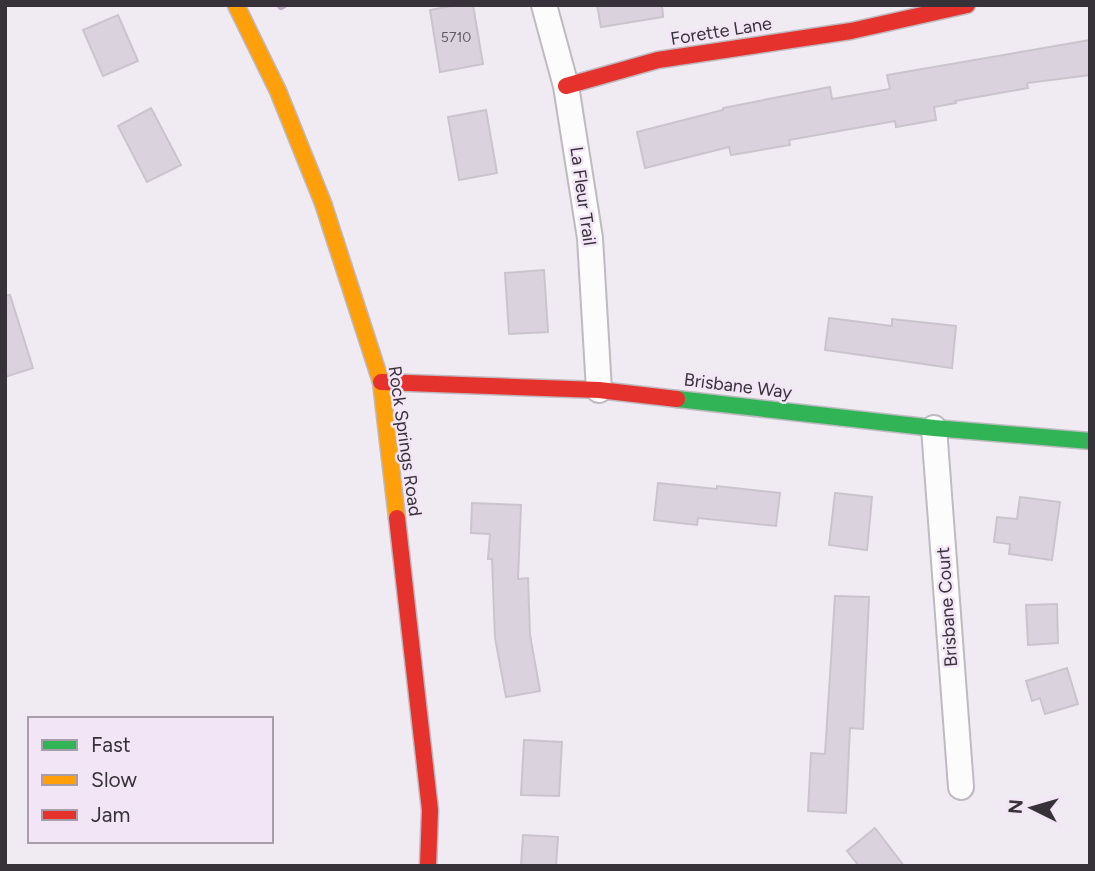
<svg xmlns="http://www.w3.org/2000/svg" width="1095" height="871" font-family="Figtree,sans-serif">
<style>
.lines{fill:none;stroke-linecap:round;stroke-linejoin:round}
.stream{stroke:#bfaec5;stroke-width:8}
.building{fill:#dad3dd;stroke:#cac5cc;stroke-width:2}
.street-casing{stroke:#bfbac0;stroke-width:28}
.fast-casing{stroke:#bfbac0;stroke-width:19}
.slow-casing{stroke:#bfbac0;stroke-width:19}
.jam-casing{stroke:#bfbac0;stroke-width:19}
.street{stroke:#fdfcfd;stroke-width:24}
.fast{stroke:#30b455;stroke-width:16}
.slow{stroke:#ff9f0a;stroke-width:16}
.jam{stroke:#e5322d;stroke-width:16}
.labels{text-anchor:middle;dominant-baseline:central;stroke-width:5;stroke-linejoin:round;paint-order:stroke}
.number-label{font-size:14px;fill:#625c64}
.street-label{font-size:18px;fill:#373239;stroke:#f2e6f6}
</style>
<rect width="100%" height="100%" fill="#f0eaf2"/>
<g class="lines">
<polyline class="stream" points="281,6 283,5"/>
</g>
<g class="building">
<polygon points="456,5 473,5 483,64 440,72 430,10"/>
<polygon points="597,5 662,5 663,17 601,27"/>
<polygon points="118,15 138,61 103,76 83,30"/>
<polygon points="1090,40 1090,75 1027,83 1028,88 955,101 956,103 934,107 936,120 896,127 895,121 789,140 790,145 731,155 729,147 645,168 637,132 723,110 723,108 830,87 832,99 890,89 887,75"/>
<polygon points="151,108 181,165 147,182 118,126"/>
<polygon points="486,110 497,173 459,180 448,117"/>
<polygon points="544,270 548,332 509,334 505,273"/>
<polygon points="10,295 33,368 5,377 5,296"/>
<polygon points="829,318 892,326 892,319 956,326 952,368 825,350"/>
<polygon points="658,483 717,489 717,486 780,493 776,526 698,518 697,525 654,520"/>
<polygon points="835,493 872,497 867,550 829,545"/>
<polygon points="1020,497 1060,502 1052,560 1009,554 1010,544 994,542 997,517 1017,519"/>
<polygon points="472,503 521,505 518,579 528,578 530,635 540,691 506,697 495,638 492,559 488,559 490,534 471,533"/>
<polygon points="835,596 869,597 863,729 850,728 846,813 808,811 811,753 825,754"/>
<polygon points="1057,604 1058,643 1028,645 1026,605"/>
<polygon points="1067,668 1078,704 1045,714 1040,698 1032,701 1026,681"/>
<polygon points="524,740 562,742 559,796 521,795"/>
<polygon points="875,828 904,866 859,866 847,851"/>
<polygon points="523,835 558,837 556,866 521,866"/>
</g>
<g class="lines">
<defs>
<g id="street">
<polyline points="544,5 566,86 590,238 599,390"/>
<polyline points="934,428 961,787"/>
</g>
<polyline id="fast" points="677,399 934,428 1090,441"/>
<polyline id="slow" points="236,5 278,91 323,203 381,382 397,518"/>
<g id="jam">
<polyline points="566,86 658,60 851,31 967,5"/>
<polyline points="381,382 599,390 677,399"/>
<polyline points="397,518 430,810 428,866"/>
</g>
</defs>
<use href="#street" class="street-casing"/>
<use href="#fast" class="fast-casing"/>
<use href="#slow" class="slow-casing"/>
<use href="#jam" class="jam-casing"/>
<use href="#street" class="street"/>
<use href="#fast" class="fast"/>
<use href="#slow" class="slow"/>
<use href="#jam" class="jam"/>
</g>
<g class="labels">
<g class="number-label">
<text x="456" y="37">5710</text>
</g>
<g class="street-label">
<text transform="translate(721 31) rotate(-9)">Forette Lane</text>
<text transform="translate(583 196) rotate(82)">La Fleur Trail</text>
<text transform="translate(738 386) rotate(7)">Brisbane Way</text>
<text transform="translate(405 441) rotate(82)">Rock Springs Road</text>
<text transform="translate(947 607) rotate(-94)">Brisbane Court</text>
</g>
</g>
<rect width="1095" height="871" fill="none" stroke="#373239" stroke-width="14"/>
<rect x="28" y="717" width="245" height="126" fill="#f2e6f6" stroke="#a79eaa" stroke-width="2"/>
<rect x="42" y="740" width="35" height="10" fill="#30b455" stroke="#a79eaa" stroke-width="2"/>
<text x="91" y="752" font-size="21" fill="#373239">Fast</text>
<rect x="42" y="775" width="35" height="10" fill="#ff9f0a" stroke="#a79eaa" stroke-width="2"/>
<text x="91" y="787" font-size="21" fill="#373239">Slow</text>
<rect x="42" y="810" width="35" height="10" fill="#e5322d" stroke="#a79eaa" stroke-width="2"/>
<text x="91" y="822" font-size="21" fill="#373239">Jam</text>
<g transform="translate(1032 808) rotate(275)" stroke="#f2e6f6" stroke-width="5" paint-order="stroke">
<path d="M0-5L12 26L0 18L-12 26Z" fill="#373239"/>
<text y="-10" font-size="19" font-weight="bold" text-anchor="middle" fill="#373239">N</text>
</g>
</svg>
